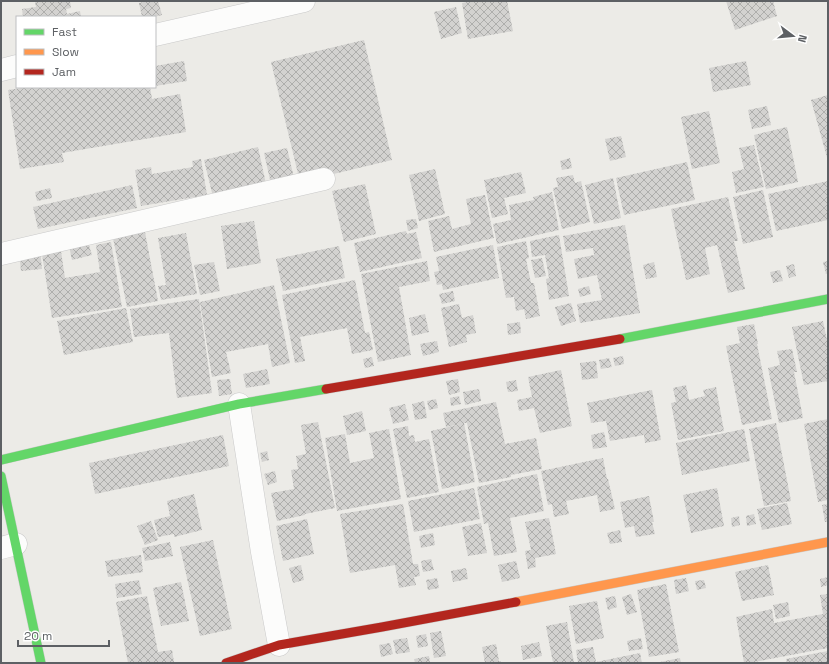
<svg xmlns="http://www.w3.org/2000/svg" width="829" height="664" font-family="'Space Grotesk',sans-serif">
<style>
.building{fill:url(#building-cross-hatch)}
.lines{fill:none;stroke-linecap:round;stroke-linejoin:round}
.street-casing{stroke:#c9c9c9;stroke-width:23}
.fast-casing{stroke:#c9c9c8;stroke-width:10}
.slow-casing{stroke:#c9c9c8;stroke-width:10}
.jam-casing{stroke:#c9c9c8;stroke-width:10}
.street{stroke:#fcfcfb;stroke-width:22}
.fast{stroke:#63d668;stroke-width:9}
.slow{stroke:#ff974d;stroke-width:9}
.jam{stroke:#b3261e;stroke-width:9}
</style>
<defs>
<pattern id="building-cross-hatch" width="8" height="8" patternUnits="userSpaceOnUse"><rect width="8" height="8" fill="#d3d2d0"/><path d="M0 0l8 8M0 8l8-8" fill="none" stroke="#aeaeac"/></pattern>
</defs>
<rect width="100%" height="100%" fill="#ecebe7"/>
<g class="building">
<polygon points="35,1 70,1 71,8 66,9 67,14 80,11 81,17 23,17 22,9 36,7"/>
<polygon points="147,1 158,1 162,15 154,17 142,17 139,3"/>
<polygon points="472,1 507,1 513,31 468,39 462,3"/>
<polygon points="726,1 773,1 777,16 735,30"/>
<polygon points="456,7 462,33 441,39 434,12"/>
<polygon points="364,40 392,160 300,182 271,62"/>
<polygon points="184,61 187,81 155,86 155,66"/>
<polygon points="746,61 751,85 713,92 709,68"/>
<polygon points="28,87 150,87 152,99 180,94 186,132 62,153 64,162 20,169 8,90"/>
<polygon points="828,95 828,161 811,100"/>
<polygon points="767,106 771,125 752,129 748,110"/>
<polygon points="709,111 720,163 692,169 681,117"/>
<polygon points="787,127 798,182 766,189 754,135"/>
<polygon points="621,136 626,157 610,161 605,139"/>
<polygon points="754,145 764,187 736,193 732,172 744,169 739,148"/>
<polygon points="258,147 266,184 213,197 204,160"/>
<polygon points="287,148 294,178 271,184 264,153"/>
<polygon points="570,158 572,168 562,170 560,161"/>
<polygon points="201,159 207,195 141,206 135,170 151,167 152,174 193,167 192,161"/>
<polygon points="687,162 695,200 624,215 616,178"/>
<polygon points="435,169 445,214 419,221 409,175"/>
<polygon points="521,172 526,193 504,198 508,214 492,218 484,180"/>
<polygon points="573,175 575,183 581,181 590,222 562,229 553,188 558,187 556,178"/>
<polygon points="613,178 621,218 594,224 585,185"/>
<polygon points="828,181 828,220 776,231 768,194"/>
<polygon points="365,184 376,234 344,242 332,191"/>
<polygon points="132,185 137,208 38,229 33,207"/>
<polygon points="50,188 52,198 37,201 35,192"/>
<polygon points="763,190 773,237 743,244 733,197"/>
<polygon points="552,192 559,230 497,244 493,224 511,220 509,205 534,200 533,197"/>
<polygon points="485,195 494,238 434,252 428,221 449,216 452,229 471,224 466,199"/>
<polygon points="728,197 738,241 734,241 745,289 728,293 717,245 705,248 710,274 686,280 671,209"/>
<polygon points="416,219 418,228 408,231 406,220"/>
<polygon points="254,221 261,263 227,269 221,226"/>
<polygon points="625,225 640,313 580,323 577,304 602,300 597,275 578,279 574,259 594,255 593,248 566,252 563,236"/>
<polygon points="406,231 407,234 416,232 422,258 360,272 354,243"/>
<polygon points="145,232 158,301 127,307 113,238"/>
<polygon points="186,233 197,294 161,300 158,286 166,285 158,238"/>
<polygon points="559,235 569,296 549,300 546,279 549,278 545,255 532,257 530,241"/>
<polygon points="526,241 529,258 526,259 531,283 534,283 540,316 526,319 524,309 516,311 514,297 506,298 497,247"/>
<polygon points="88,242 92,255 72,260 69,246"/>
<polygon points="111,242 122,307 52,318 42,254 61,251 65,278 100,272 96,245"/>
<polygon points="493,245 499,278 443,290 442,284 437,285 434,272 439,271 436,257"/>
<polygon points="339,246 345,278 283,291 276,259"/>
<polygon points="40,249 42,269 21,271 19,252"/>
<polygon points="542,258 546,276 535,278 531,260"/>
<polygon points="427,261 430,281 399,287 411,355 378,362 361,274"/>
<polygon points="828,261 828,273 826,274 823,262"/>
<polygon points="214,262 220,291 200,295 194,265"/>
<polygon points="654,262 657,277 646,279 643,265"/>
<polygon points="794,264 796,276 789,278 786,266"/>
<polygon points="780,270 783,281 773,283 770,272"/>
<polygon points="355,280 365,333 369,332 373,350 352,354 347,328 300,337 305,361 295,363 282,295"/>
<polygon points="274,285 290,363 272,367 268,344 226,352 231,373 212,377 200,302"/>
<polygon points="589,286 591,294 580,297 578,289"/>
<polygon points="453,291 455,301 442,304 439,294"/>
<polygon points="199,299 212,393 177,398 169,333 134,337 130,309"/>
<polygon points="571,303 576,321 561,326 555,307"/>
<polygon points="459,304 462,318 473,315 476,333 466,335 467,342 449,347 441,308"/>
<polygon points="126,308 133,342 64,355 57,321"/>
<polygon points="425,314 429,332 412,336 409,318"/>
<polygon points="823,321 828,345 828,381 804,385 792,327"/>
<polygon points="520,322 521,333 508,335 507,324"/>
<polygon points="754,324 758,344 757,344 772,419 742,425 726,346 740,343 737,327"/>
<polygon points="437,341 439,352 423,356 420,344"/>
<polygon points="792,349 797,372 794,372 803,418 779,423 768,368 780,365 777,351"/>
<polygon points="623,356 624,364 615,366 613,358"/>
<polygon points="372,357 374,366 365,368 363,359"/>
<polygon points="609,358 612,367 601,369 599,360"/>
<polygon points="596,361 598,378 582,380 580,363"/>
<polygon points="267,369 270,384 246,388 243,374"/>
<polygon points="561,370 572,426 540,433 534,408 519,411 517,400 532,397 528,377"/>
<polygon points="230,379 232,394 219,396 217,380"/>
<polygon points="458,379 460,392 449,395 446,381"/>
<polygon points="516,380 518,391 508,392 506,382"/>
<polygon points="686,385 689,400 705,396 703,390 716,387 724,431 678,440 671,403 676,402 673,388"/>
<polygon points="479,389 481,401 465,405 463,392"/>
<polygon points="652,390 661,440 645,443 644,435 610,441 606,421 591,423 587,403"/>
<polygon points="459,396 461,404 451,406 450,398"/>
<polygon points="436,399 438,408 429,410 427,401"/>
<polygon points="424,401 427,418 415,420 412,404"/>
<polygon points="496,402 505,444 536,438 542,469 511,475 511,477 479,483 467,423 464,423 475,482 442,489 431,431 461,424 446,427 443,413"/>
<polygon points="405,404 409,420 393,424 389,408"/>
<polygon points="362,411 366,431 347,435 343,416"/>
<polygon points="828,419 828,500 818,502 804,424"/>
<polygon points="318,422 335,508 305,514 305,515 277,521 271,493 294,489 291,470 298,469 296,456 306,454 301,425"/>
<polygon points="776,423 791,501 764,506 749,429"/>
<polygon points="408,426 409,436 414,435 415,442 429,439 439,492 407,498 393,429"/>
<polygon points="389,429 401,499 337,511 325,438 345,434 350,463 374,458 369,433"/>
<polygon points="744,429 750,461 682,475 676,443"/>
<polygon points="604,432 607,447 593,449 591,435"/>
<polygon points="223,435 229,466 95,494 89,463"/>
<polygon points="267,451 269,460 262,462 260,453"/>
<polygon points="603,458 607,479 608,479 615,509 600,512 597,495 566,501 569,514 554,517 552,504 548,505 541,471"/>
<polygon points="275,471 277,482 268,485 264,474"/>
<polygon points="537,474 544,511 510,518 517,552 494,556 488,523 484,524 477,487"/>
<polygon points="474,488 480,519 414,532 408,501"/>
<polygon points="717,488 724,526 691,533 683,495"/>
<polygon points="194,494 202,530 174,537 174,534 158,537 154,520 170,516 167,501"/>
<polygon points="649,496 654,522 652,522 655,534 636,537 634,526 625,528 620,502"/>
<polygon points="787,503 792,524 762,530 757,509"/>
<polygon points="403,504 413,564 418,564 420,576 414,577 416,585 399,588 395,565 350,573 340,514"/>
<polygon points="828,504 828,522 825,522 822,505"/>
<polygon points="754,514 756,524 747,526 746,516"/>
<polygon points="739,516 740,525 732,527 731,518"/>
<polygon points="549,518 556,554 535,558 536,567 528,569 525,551 531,550 525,522"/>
<polygon points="307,519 314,554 283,561 276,526"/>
<polygon points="151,521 158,540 145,545 137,526"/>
<polygon points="481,523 487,553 468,556 462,527"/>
<polygon points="620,530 622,542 610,544 607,533"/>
<polygon points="433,533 435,545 421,548 419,536"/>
<polygon points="213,540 232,629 200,636 180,547"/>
<polygon points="170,542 173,556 145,561 142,548"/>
<polygon points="141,555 143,572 108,577 105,561"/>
<polygon points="431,559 434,570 423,572 421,561"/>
<polygon points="516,561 520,578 502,582 498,565"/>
<polygon points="301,565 304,580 293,583 289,568"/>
<polygon points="768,565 774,595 742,601 735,572"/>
<polygon points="466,568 468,579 453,582 451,571"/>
<polygon points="828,577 828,585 821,587 820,579"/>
<polygon points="437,578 439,588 428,590 426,580"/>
<polygon points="686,578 689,591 676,594 674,580"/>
<polygon points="139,580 142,594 117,598 115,584"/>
<polygon points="704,580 706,588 697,590 695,581"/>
<polygon points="181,582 189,621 161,626 153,588"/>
<polygon points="666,584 679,652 649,657 637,590"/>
<polygon points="631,594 637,612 627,615 622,597"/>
<polygon points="828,594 828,648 749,663 744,663 736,617 772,609 774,623 823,614 820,595"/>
<polygon points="147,596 158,652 172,650 174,662 168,663 128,663 116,602"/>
<polygon points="615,596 617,607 608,610 605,598"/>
<polygon points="597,601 604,638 576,644 569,606"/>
<polygon points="788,602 790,616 776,619 773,605"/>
<polygon points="567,622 574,663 553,663 546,626"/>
<polygon points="441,631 446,656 434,658 430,633"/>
<polygon points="426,634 428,646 418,648 416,636"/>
<polygon points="407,638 410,652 396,654 393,640"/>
<polygon points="641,638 643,649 629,651 627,641"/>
<polygon points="539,642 542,656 523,660 521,646"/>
<polygon points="390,643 393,654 381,657 379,645"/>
<polygon points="496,644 499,661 501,661 501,663 485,663 482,647"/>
<polygon points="593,647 596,662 640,653 642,663 578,663 576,650"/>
<polygon points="828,651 828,663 787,663 786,659"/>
<polygon points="429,656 430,663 415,663 414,659"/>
<polygon points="680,658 681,663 660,663 660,662"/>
</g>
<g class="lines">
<defs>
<g id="street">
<polyline points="155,35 304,1"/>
<polyline points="1,70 17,66"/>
<polyline points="1,254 324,179"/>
<polyline points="239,404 262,552 279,645"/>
<polyline points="1,548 16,544"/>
</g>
<g id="fast">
<polyline points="620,339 828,299"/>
<polyline points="1,460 239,404 326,389"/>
<polyline points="1,476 41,663"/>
</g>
<polyline id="slow" points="516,602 828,542"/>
<g id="jam">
<polyline points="326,389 620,339"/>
<polyline points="226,663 279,645 382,627 516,602"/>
</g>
</defs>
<use href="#street" class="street-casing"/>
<use href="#fast" class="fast-casing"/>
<use href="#slow" class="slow-casing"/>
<use href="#jam" class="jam-casing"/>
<use href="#street" class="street"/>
<use href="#fast" class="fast"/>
<use href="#slow" class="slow"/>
<use href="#jam" class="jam"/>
</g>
<rect width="829" height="664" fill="none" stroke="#5d6064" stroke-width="4"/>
<rect x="16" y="16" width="140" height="72" fill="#ffffff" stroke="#bebfc1"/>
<rect x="24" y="29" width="20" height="6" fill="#63d668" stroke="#bebfc1"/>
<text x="52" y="36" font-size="12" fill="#5d6064">Fast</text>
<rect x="24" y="49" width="20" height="6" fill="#ff974d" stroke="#bebfc1"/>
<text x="52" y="56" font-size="12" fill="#5d6064">Slow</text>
<rect x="24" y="69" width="20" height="6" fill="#b3261e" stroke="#bebfc1"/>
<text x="52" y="76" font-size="12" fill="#5d6064">Jam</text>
<g transform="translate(793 36) rotate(106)" stroke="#ffffff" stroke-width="3" paint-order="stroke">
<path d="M0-3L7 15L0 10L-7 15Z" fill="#5d6064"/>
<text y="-6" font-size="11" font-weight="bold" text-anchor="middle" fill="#5d6064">N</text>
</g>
<path d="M18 640v6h91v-6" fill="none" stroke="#5d6064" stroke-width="2"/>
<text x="24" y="640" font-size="12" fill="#5d6064" stroke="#ffffff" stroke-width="3" paint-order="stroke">20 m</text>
</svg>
